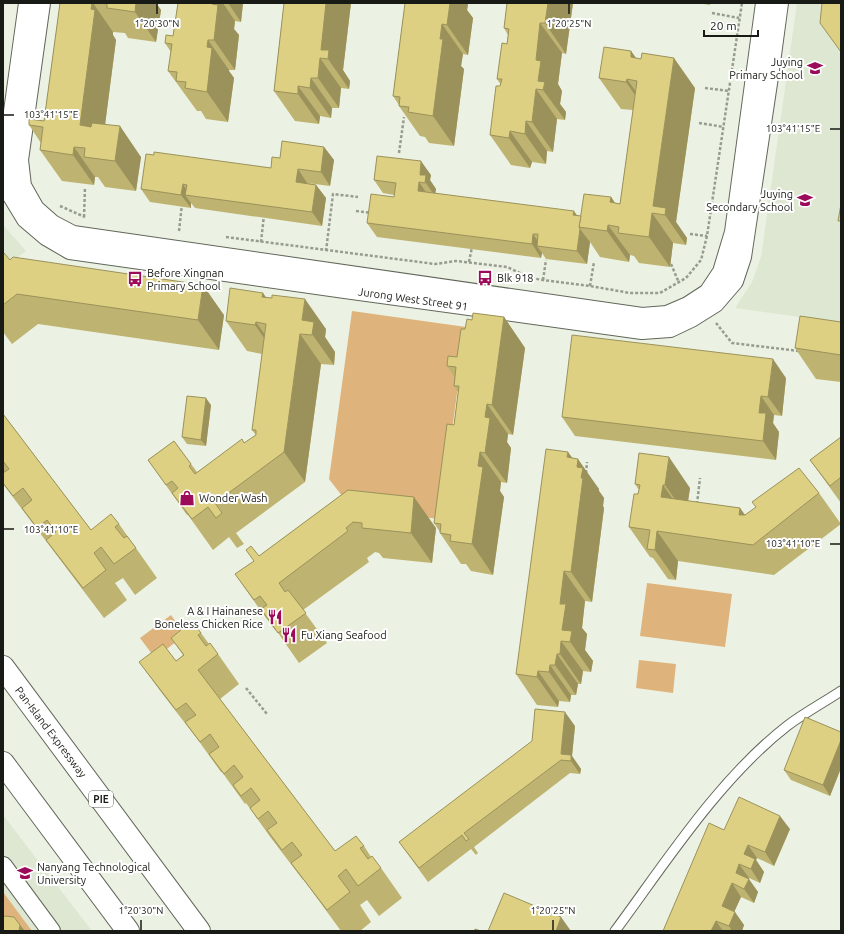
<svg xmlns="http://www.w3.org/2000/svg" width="844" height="934" font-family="Ubuntu,sans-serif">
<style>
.built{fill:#dee7d1}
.green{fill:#deb47c}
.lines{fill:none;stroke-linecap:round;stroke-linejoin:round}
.service-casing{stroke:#61675a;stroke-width:11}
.minor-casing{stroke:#61675a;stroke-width:20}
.motorway-casing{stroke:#61675a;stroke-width:24}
.path{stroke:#979c91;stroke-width:2.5;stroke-dasharray:3 2;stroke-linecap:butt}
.service{stroke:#fff;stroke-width:9}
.minor{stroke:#fff;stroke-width:18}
.motorway{stroke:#fff;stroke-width:22}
.wall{fill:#beb370}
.shaded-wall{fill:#9b925b}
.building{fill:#ddd082;stroke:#9b925b}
.ticks{fill:none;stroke:#181a15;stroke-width:1.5}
.labels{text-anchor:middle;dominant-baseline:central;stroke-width:4;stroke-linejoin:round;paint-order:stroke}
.shield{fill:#fff;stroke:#5d5f5b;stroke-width:1}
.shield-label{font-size:10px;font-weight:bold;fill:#181a15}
.poi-label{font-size:11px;fill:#181a15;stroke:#fff;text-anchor:start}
.street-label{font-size:11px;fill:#181a15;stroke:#fff}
.ticks-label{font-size:10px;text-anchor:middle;fill:#181a15;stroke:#fff;stroke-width:4;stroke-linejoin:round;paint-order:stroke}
</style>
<rect width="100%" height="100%" fill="#ecf2e3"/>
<g class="built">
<polygon points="797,3 841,3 841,323 735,308 752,282 761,257"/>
<polygon points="3,225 26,251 3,268"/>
<polygon points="3,815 92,931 3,931"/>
</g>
<g class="green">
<polygon points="352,311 466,327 440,519 367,511 359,518 329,479"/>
<polygon points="647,583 732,594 725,647 640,636"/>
<polygon points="171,615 185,635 155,658 140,638"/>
<polygon points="639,660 676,664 673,693 636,688"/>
<polygon points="3,892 32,931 3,931"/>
</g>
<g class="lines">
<defs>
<path id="service" d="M 615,931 C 666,862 719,779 787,726 C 804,713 823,703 841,691"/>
<g id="minor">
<polyline points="28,3 6,162 9,191 26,219 46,236 70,250 345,289 642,330 670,328 691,318 715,303 734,281 742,257 770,70 779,3"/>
<polyline points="41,3 19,160 22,186 35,209 52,224 73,235 642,317 667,315 688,306 708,293 722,272 734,232 765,3"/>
<polyline points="3,866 51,931"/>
</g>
<g id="motorway">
<polyline points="3,667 199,931"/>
<polyline points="3,763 128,931"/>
</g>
</defs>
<use href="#service" class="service-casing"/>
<use href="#minor" class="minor-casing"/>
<use href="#motorway" class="motorway-casing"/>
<g class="path">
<polyline points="712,13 739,18"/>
<polyline points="705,88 729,91"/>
<polyline points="699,123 724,127"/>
<polyline points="399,153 404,117"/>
<polyline points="60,206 85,217"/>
<polyline points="356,211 372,213"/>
<polyline points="84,217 85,187"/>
<polyline points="179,231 182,204"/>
<polyline points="690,234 707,236"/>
<polyline points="226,237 435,264 456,261 507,267 531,278 543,280 590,286 630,293 660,293 686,278 701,260 707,236 742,3"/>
<polyline points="261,242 264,215"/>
<polyline points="326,251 333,194 358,197"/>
<polyline points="469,262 472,247"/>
<polyline points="671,264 679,283"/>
<polyline points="543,280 546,260"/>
<polyline points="590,286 594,262"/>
<polyline points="716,323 732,343 799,351"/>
<polyline points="586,473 587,462"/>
<polyline points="697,504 700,478"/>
<polyline points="246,688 267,714"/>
</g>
<use href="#service" class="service"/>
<use href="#minor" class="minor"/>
<use href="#motorway" class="motorway"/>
</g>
<g class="wall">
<polygon points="60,3 156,3 161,10 156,42 128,38 125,33 113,32 113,35 116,40 105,125 141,157 136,191 105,187 98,177 95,177 94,185 62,181 40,150 41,143 29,125 44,121"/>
<polygon points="178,3 243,3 241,22 235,21 234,29 239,35 235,70 229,70 229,71 234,78 228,122 206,119 201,111 197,111 168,71 171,52 165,43 173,36"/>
<polygon points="284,3 351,3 343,70 350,81 349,89 341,88 339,108 332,108 331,118 320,116 319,124 295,121 274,91"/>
<polygon points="405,3 472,3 472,4 468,4 467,10 473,18 468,55 463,54 461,66 464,69 454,146 429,143 425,137 420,136 399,106 399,105 393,96"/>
<polygon points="507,3 573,3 566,54 562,53 558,84 562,91 560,104 566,112 565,120 557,119 553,152 547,151 546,164 532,162 530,168 511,165 490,135 501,85 497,79 507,44 508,35 504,28"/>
<polygon points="697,3 710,3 710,5"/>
<polygon points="631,51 636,58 695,88 676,222 687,238 686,245 673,243 670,267 639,263 634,256 630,255 629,262 600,257 590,242 587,264 546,259 542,253 541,258 377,237 367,223 394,197 394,195 383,193 374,180 431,175 430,180 436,189 435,193 577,216 581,216 611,197 615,203 620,204 633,110 621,109 599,78"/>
<polygon points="324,147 334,160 330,186 307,183 316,185 326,198 322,226 195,208 191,203 191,208 150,202 141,189 154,155 271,168 280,158"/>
<polygon points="3,254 10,260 224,315 219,350 38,324 12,344 3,332"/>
<polygon points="263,293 266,298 326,329 325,337 335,352 334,365 321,364 305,482 236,533 244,544 237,548 229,537 213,550 188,515 187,515 148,460 174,441 197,472 244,443 256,435 252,430 262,354 247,351 226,321"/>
<polygon points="504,317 525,348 513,435 508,434 507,442 511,448 507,483 501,482 500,491 504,497 493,575 471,571 466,564 461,564 440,533 440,532 434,523 454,425 458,392 454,386 455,378 447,366 457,357 465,329 472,320"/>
<polygon points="841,322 841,382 816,379 795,348"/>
<polygon points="786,378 782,416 774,415 773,423 779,432 776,460 575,436 562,417"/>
<polygon points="211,405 206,446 187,444 182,437"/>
<polygon points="3,414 91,530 119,524 157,578 135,595 123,578 115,583 127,600 104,618 3,484"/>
<polygon points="841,437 841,503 810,460"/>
<polygon points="639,453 690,488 688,501 740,508 745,515 819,493 841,524 774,575 678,561 676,580 668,579 653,558 650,557 629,527 638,494 639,490 635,484"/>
<polygon points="573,458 599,489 599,491 604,498 603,506 604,508 592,602 585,601 582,628 587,634 585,650 593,661 591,672 583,671 581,684 578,684 576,695 571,695 570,702 559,701 558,707 537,705 516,674"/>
<polygon points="348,490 436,528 432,563 383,558 379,553 375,552 367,558 369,562 303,610 327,643 299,663 276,630 275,630 256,604 235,574 254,561 259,556"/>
<polygon points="201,633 209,644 218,654 239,684 220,699 335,851 364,846 371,857 381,868 402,898 379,916 367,900 360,905 371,922 360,931 341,931 303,879 303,880 271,838 246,803 245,804 222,772 221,772 198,740 161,692 139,662 176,661 183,655 171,638"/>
<polygon points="575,726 572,756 581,769 580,774 570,773 474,847 478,853 476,855 471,849 428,882 399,842"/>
<polygon points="841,732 841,768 830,796 791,780 784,770"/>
<polygon points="790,829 774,866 757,858 756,860 764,872 760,883 749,878 748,879 758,892 754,903 741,897 734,912 744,925 742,931 663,931 724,830"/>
</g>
<g class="shaded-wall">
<polygon points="92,3 93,3 113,32 113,35 116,40 101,156 80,125"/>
<polygon points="136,3 156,3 161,10 156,42 135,12"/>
<polygon points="213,3 223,3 235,21 234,29 239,35 235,70 214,40"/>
<polygon points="228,3 243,3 241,22"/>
<polygon points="326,3 351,3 343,70 350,81 349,89 328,59 321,50"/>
<polygon points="450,3 467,3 468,4 467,10 473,18 468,55 447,25"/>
<polygon points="548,3 573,3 566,54 545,23"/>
<polygon points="540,23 562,53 558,84 562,91 560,104 566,112 565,120 543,90 538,81 536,60"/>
<polygon points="442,24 463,54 461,66 464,69 454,146 433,116 440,39"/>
<polygon points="208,40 229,70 229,71 234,78 228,122 207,92 207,47"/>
<polygon points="631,51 652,81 631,57"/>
<polygon points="320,58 341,88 339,108 318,78"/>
<polygon points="674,58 695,88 676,222 687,238 686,245 665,215 653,206"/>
<polygon points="311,78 332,108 331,118 310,88"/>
<polygon points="627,79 648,109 647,112 626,82"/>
<polygon points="298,86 320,116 319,124 298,94"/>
<polygon points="536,89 557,119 553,152 532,122"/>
<polygon points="526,121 547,151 546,164 525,134"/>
<polygon points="120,126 141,157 136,191 115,161"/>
<polygon points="510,131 532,162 530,168 509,138"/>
<polygon points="74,147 95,177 94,185 73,155"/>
<polygon points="324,147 334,160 330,186 321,172"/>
<polygon points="421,161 431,175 430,180 436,189 435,196 420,175"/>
<polygon points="298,169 307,183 305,195 296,182"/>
<polygon points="419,182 428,195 418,191"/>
<polygon points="183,184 190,196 185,195 191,203 191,208 181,195"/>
<polygon points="316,185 326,198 322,226 312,212"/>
<polygon points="611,197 632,228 610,202"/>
<polygon points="574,211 581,221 583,229 573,215"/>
<polygon points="652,213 673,243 670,267 649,237"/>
<polygon points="608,225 630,255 629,262 607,231"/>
<polygon points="580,229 590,242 587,264 577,251"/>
<polygon points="533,234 542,247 537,246 542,253 541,258 532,244"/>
<polygon points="203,285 224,315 219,350 198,320"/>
<polygon points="263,293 284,323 262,297"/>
<polygon points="305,299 326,329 325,337 335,352 334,365 302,320"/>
<polygon points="504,317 525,348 513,435 492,405"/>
<polygon points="256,322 277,352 276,355 255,325"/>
<polygon points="300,334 321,364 305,482 284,452"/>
<polygon points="773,359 786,378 782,416 768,397"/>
<polygon points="761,396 774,415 773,423 779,432 776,460 763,441 759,413"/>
<polygon points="206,398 211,405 206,446 201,440"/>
<polygon points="487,404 508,434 507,442 511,448 507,483 485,453 485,417"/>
<polygon points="480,452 501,482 500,491 504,497 493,575 472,544 478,466"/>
<polygon points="568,452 577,464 578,459 599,489 599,491 604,498 603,506 604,508 592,602 571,572 567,457"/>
<polygon points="669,457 690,488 686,515 665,485"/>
<polygon points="663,485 684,515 661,497"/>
<polygon points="414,497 436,528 432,563 411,533"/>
<polygon points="740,508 761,538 739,515"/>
<polygon points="657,531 678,561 676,580 655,550"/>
<polygon points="564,571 585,601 582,628 587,634 585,650 593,661 591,672 562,630 560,604"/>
<polygon points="561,641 583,671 581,684 560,654"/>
<polygon points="557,654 578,684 576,695 555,665"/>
<polygon points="550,665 571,695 570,702 549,672"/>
<polygon points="538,671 559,701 558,707 537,677"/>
<polygon points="565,712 575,726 572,756 581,769 580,774 571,761 561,754"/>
<polygon points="841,740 841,768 830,796 823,785"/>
<polygon points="780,816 790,829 774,866 765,852"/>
<polygon points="748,845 757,858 756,860 764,872 760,883 751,869 744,854"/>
<polygon points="739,864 749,878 745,886 736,873"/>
<polygon points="749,879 758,892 754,903 744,889"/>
<polygon points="732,883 741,897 731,919 722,906"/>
<polygon points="735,912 744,925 742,931 732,931 729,926"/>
<polygon points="561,917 571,931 556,931"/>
<polygon points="716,921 723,931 711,931"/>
<polygon points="20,925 25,931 19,931"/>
</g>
<g class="building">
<polygon points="60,3 92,3 91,9 95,10 80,125 91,127 92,123 120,126 115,161 84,157 85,148 74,147 73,155 40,150 43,127 29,125 29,119 44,121"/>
<polygon points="101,3 136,3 135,12 107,8 107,4"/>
<polygon points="178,3 213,3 212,4 218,5 214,40 208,40 207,47 212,48 207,92 185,88 186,82 176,81 177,72 168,71 172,44 165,43 166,35 173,36"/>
<polygon points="284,3 326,3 321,50 329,50 328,59 320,58 318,78 311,78 310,88 298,86 298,94 274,91"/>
<polygon points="405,3 450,3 447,25 442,24 440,39 443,39 433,116 408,112 409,107 399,106 400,97 393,96"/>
<polygon points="507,3 548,3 545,23 540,23 536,60 541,61 538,81 545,82 543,90 536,89 532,122 526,121 525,134 510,131 509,138 490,135 496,86 500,86 502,79 497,79 502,43 507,44 509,29 504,28"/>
<polygon points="822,3 841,3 841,52 820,23"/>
<polygon points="604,47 631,51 631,57 641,59 642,53 674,58 653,206 666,208 665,215 652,213 649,237 618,233 619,227 608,225 607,231 579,227 584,194 611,197 610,202 620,204 637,81 627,79 626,82 599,78"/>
<polygon points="282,141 324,147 321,172 298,169 296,182 316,185 312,212 185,195 187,185 183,184 181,195 141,189 146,154 154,155 154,152 271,168 272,157 280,158"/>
<polygon points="377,156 421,161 420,175 426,175 425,183 419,182 418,191 574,211 573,215 581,216 579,227 580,229 577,251 537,246 538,234 533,234 532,244 367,223 371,194 394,197 396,183 374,180"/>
<polygon points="841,204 841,221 838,221"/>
<polygon points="4,253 10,260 13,257 203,285 198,320 17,294 3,305 3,254"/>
<polygon points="230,288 263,293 262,297 272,298 272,295 305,299 302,320 314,322 312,335 300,334 284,452 215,503 222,513 216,518 208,507 192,519 172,493 178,488 172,481 166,485 148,460 174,441 191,464 189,466 195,474 242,439 244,443 256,435 256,430 252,430 266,324 256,322 255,325 226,321"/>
<polygon points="473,313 504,317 492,405 487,404 485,417 490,418 485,453 480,452 478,466 483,467 472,544 450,541 451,535 440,533 441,524 434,523 447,424 454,425 459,386 454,386 456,367 447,366 448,356 457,357 461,329 465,329 467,319 472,320"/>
<polygon points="800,316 841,322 841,355 795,348"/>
<polygon points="572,335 773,359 768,397 761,396 759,413 766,413 763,441 562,417"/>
<polygon points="187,396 206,398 201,440 182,437"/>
<polygon points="3,414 91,530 111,514 119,524 115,527 124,538 127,536 136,548 114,564 101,547 94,553 106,570 83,588 46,540 56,532 47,520 37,528 22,508 32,500 23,488 13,496 3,483 3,473 9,469 3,461"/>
<polygon points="841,437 841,477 830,486 810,460"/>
<polygon points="546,449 568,452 567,457 578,459 577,467 583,468 581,478 583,478 571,572 564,571 560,604 566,604 562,630 572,631 570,642 561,641 560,654 557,654 555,665 550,665 549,672 538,671 537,677 516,674"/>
<polygon points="639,453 669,457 665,485 663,485 661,497 740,508 739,515 745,515 756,507 752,502 799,468 819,493 753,545 657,531 655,550 647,549 650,530 629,527 634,494 638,494 640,485 635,484"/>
<polygon points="348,490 414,497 411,533 362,528 362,523 353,522 346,528 348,531 279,583 285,592 288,590 306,613 278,633 261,609 267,605 260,596 254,600 235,574 254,561 246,550 251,546 259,556"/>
<polygon points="192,621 201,633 198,635 206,646 210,643 218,654 198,670 335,851 356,836 364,846 360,848 368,859 372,856 381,868 358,886 346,869 338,876 350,892 327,910 291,863 302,855 292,842 282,850 267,830 277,823 268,811 258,819 250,808 260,800 251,788 241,796 233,785 243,777 234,765 224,774 209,754 219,747 210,734 200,742 185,722 196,715 186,703 176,710 139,662 163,644 176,661 184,655 171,638"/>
<polygon points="535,709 565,712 561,754 571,755 571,761 561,760 464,833 469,839 466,841 462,835 419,868 399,842 532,741"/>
<polygon points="805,717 841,732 841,740 823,785 784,770"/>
<polygon points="739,797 780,816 765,852 748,845 744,854 755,859 751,869 739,864 736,873 749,879 744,889 732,883 722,906 735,912 729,926 716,921 711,931 663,931 709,823 724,830"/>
<polygon points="504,893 561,917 556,931 488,931"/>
<polygon points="5,916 14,917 20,925 19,931 3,931 3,917"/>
<polygon points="475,929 481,931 474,931"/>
</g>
<path class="ticks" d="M 157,14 L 157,4M 569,14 L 569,4M 4,115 L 14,115M 830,129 L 840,129M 4,529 L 14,529M 830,544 L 840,544M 141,930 L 141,920M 553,930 L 553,920"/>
<defs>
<symbol id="school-bare" viewBox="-9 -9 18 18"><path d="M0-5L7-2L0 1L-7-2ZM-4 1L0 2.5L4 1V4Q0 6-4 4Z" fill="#9c0b59" stroke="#fff" stroke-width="2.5" paint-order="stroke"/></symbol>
<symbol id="bus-bare" viewBox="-9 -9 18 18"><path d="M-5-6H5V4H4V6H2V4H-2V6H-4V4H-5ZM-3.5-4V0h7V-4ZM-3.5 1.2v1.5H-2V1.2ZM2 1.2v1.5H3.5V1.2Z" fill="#9c0b59" stroke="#fff" stroke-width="2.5" paint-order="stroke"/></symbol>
<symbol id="shop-bare" viewBox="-9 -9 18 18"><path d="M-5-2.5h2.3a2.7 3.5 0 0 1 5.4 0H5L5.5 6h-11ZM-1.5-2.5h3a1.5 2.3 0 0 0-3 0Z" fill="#9c0b59" stroke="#fff" stroke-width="2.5" paint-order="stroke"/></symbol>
<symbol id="restaurant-bare" viewBox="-9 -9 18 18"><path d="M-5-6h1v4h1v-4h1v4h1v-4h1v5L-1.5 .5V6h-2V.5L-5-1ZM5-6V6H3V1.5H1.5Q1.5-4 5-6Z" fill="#9c0b59" stroke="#fff" stroke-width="2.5" paint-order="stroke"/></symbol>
<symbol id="university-bare" viewBox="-9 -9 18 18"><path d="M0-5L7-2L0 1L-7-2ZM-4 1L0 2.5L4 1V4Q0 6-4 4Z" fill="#9c0b59" stroke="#fff" stroke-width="2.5" paint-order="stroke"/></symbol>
</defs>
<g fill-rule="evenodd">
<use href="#school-bare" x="804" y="57" width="22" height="22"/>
<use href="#school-bare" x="794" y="189" width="22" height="22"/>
<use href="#bus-bare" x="474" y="267" width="22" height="22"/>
<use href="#bus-bare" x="124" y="268" width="22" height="22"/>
<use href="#shop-bare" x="176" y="487" width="22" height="22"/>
<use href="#restaurant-bare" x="264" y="606" width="22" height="22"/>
<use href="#restaurant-bare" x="278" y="624" width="22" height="22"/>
<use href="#university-bare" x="14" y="862" width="22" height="22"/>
</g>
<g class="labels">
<rect class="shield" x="89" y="791" width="24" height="16" rx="3"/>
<g class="shield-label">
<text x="101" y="799">PIE</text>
</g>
<g class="poi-label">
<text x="803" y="62" text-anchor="end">Juying<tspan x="803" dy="13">Primary School</tspan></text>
<text x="793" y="194" text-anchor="end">Juying<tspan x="793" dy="13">Secondary School</tspan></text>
<text x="147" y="273">Before Xingnan<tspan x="147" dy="13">Primary School</tspan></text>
<text x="497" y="278">Blk 918</text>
<text x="199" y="498">Wonder Wash</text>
<text x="263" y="611" text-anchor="end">A &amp; I Hainanese<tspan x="263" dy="13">Boneless Chicken Rice</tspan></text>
<text x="301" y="635">Fu Xiang Seafood</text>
<text x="37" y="867">Nanyang Technological<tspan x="37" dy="13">University</tspan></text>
</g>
<g class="street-label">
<text transform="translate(413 299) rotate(8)">Jurong West Street 91</text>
<text transform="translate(51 732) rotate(53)">Pan-Island Expressway</text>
</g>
</g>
<g class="ticks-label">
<text x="157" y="27">1°20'30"N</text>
<text x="569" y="27">1°20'25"N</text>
<text x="51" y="118">103°41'15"E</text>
<text x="793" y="132">103°41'15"E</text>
<text x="51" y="533">103°41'10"E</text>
<text x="793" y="547">103°41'10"E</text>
<text x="141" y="914">1°20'30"N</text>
<text x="553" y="914">1°20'25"N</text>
</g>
<rect width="844" height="934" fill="none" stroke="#181a15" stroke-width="8"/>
<path d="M704 30v6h54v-6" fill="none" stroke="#181a15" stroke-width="2"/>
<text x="710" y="30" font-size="12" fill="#181a15" stroke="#ffffff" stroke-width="3" paint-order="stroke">20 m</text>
</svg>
